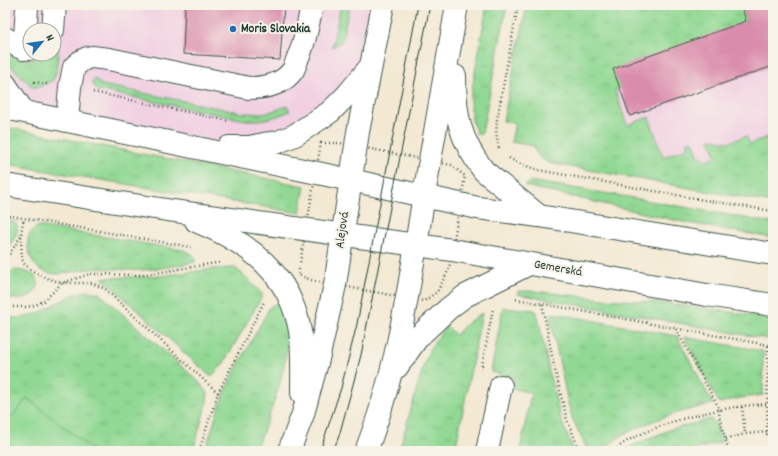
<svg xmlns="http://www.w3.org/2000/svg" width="778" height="456" font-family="Dekko,sans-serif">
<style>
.built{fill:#f1d0e2;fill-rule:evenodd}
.grass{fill:url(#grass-tufts);stroke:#588a64}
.pitch{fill:#90d893;stroke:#588a64}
.building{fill:#da8cac}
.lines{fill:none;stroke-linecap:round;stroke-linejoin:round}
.minor-casing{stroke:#3f574c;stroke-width:24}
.path{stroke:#3f574c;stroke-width:2.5;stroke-dasharray:1 3;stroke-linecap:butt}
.minor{stroke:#fff;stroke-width:22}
.tram{stroke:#1f3d34;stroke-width:1}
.poi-dot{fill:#1f6fb2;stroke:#f7f3e8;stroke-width:1.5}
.labels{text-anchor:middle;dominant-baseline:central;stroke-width:4;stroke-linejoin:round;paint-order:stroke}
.poi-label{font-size:13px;font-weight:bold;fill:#1f3d34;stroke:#f7f3e8;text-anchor:start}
.street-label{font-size:13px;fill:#1f3d34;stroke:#f7f3e8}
</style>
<defs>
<pattern id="grass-tufts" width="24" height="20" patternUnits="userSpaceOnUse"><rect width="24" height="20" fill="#90d893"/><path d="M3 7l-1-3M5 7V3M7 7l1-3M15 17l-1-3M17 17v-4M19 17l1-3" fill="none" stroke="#7cba7f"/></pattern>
</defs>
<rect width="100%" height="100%" fill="#f7f3e8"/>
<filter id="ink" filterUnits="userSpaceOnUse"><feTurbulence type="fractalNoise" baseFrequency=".025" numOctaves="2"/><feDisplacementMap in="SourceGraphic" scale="8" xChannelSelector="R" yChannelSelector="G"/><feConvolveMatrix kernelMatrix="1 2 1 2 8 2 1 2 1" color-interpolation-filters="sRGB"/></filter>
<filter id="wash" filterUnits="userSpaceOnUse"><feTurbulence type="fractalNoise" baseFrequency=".012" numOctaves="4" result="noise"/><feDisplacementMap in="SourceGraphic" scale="16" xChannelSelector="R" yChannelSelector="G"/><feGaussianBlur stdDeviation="0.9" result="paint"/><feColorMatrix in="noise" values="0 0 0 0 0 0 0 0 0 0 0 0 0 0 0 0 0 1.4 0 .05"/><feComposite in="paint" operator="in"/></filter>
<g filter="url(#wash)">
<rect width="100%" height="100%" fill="#f3e9d3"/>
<g class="built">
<path d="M 5,5 L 383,5 L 372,64 L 347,95 L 249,147 L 5,108 ZM 30,30 L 54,30 L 54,54 L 30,54 Z"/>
<polygon points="589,5 773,5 773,182 601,160"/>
</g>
<g class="grass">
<polygon points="341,5 350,5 341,42 332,47"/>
<polygon points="487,5 507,5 482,133 477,135 472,120 470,100"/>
<path d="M 527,5 L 741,5 L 746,21 L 615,90 L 627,125 L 649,117 L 663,157 L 688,148 L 687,142 L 693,140 L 699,156 L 706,160 L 716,156 L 710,139 L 730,142 L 746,136 L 750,144 L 773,135 L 773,203 L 549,163 C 541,159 535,155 534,146 L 511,142 L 515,123 L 503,121 Z"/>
<polygon points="59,48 56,73 53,80 39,87 32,87 5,60 5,53 7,52 20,59 32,60 54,54 54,52"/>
<path d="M 95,79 L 102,85 L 244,113 L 264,114 L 287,106 L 290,111 C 275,118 262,121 245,120 L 97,90 L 92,83 L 93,80 Z"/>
<polygon points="5,127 305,186 300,213 5,164"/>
<polygon points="530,181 628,197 773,223 773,238 683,222 525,186"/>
<path d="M 5,221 L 13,222 L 17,225 C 19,235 11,243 5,250 Z"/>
<path d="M 38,226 L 184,250 L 191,253 L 195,257 L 195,262 C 178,265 161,269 143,270 C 125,271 107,267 88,269 C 74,270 57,278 43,271 C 34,267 29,256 28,246 C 27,236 30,232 38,226 Z"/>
<polygon points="235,268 247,278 263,295 222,366 211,377 102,278 160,276 213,269"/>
<path d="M 16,270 C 58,273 32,310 5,296 L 5,274 Z"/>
<path d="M 88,291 L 99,293 L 198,381 L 208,393 L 207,402 L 193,451 L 5,451 L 5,317 C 41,323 56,296 88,291 Z"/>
<polygon points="518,291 534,291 604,299 654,302 711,309 773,319 773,340 518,294"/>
<path d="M 279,301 C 282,313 286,325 287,337 C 288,371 268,420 255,451 L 205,451 L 219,407 L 231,378 L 270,307 Z"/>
<polygon points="503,307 511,309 512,308 534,310 537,312 551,381 561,420 574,451 520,451 531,393 512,388 514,378 491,372"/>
<polygon points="482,313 455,451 399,451 423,367 430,348 446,326 456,335 467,323"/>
<polygon points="553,313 677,336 713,404 684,411 653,421 624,434 601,451 588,451 572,418 568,403 550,317"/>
<polygon points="684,337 763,351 763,395 741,398 719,403"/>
<polygon points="711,419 716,424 722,442 691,451 624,451 629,447 669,430"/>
</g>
<polygon class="pitch" points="27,398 94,451 18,451 5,441 5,426"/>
<g id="blocks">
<g class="building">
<polygon points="185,5 284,5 280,60 183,54"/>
<polygon points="741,5 773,5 773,66 630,116 613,69 746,21"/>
</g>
</g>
</g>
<g filter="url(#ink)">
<use href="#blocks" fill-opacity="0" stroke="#3f574c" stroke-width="1"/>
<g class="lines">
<defs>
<g id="minor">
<polyline points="53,30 55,5"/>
<polyline points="5,38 19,47 30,49"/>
<polyline points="24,49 27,8"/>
<path d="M 455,76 C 455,115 459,139 484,171 L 539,216"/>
<polyline points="5,84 23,111"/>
<polyline points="5,108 351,180 478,208 539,216 773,254"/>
<path d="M 67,121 L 70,87 L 74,67 L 81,61 L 87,58 L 92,57 L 109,59 L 249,88 C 265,88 283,85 293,70 C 296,65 297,58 300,53 C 306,37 309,21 312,5"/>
<polyline points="229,147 249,147 264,144 278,142 295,135 330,112 347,95 370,67"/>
<polyline points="5,185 167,210 452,250 707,295 773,305"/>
<path d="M 196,221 C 248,242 290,273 300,331 C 303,349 302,375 302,393"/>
<polyline points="397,367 418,337 449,308 465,296 529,264"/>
<polyline points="289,451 303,414 318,359 335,285 358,132 383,5"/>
<path d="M 366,451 C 398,369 410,282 424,195 C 435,132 446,68 457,5"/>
<polyline points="487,451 501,386"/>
</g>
</defs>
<use href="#minor" class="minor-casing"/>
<g class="path">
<polyline points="34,82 47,84"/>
<polyline points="93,92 229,121"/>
<polygon points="321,143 340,143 356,146 451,165 465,176 449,269 437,292 424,301 314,281 298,275"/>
<polyline points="499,148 496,133 497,120 518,5"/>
<polyline points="509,158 518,163 538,170 704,200 773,211"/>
<polyline points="5,215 191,247"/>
<polyline points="21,236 22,259 25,265 33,271 41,276 62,283 92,283 105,289 218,393 199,451"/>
<polyline points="5,261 21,236 22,227 24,219"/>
<polyline points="516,299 773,346"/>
<polyline points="542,304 554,366 567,420 580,451"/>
<polyline points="5,307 27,307 35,305 44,301 62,283 90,274 143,275 222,262"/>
<polyline points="676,329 720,410 719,416 728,448 727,451"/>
<polyline points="481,370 493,309"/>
<polyline points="218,393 264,302"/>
<polyline points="742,407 745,434 767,432"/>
<polyline points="767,435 768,345"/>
<polyline points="726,439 745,434"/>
<path d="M 614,451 C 619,447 623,443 629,440 C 666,420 730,404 773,404"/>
</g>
<use href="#minor" class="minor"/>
<g class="tram">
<polyline points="320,451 341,388 357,324 418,5"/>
<polyline points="333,451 339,436 361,355 430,5"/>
</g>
</g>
</g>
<circle class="poi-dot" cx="233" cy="29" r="4"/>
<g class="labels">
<g class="poi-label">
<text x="241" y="29">Moris Slovakia</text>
</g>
<g class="street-label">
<text transform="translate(343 230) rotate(-82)">Alejová</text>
<text transform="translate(558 269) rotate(10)">Gemerská</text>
</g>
</g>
<rect width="778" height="456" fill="none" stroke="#f7f3e8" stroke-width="20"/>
<g transform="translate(42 42) rotate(61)"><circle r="19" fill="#f7f3e8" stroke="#a1aaa0"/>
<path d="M0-3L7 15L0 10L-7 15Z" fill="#1f6fb2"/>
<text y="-6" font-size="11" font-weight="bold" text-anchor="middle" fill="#1f3d34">N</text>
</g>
</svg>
